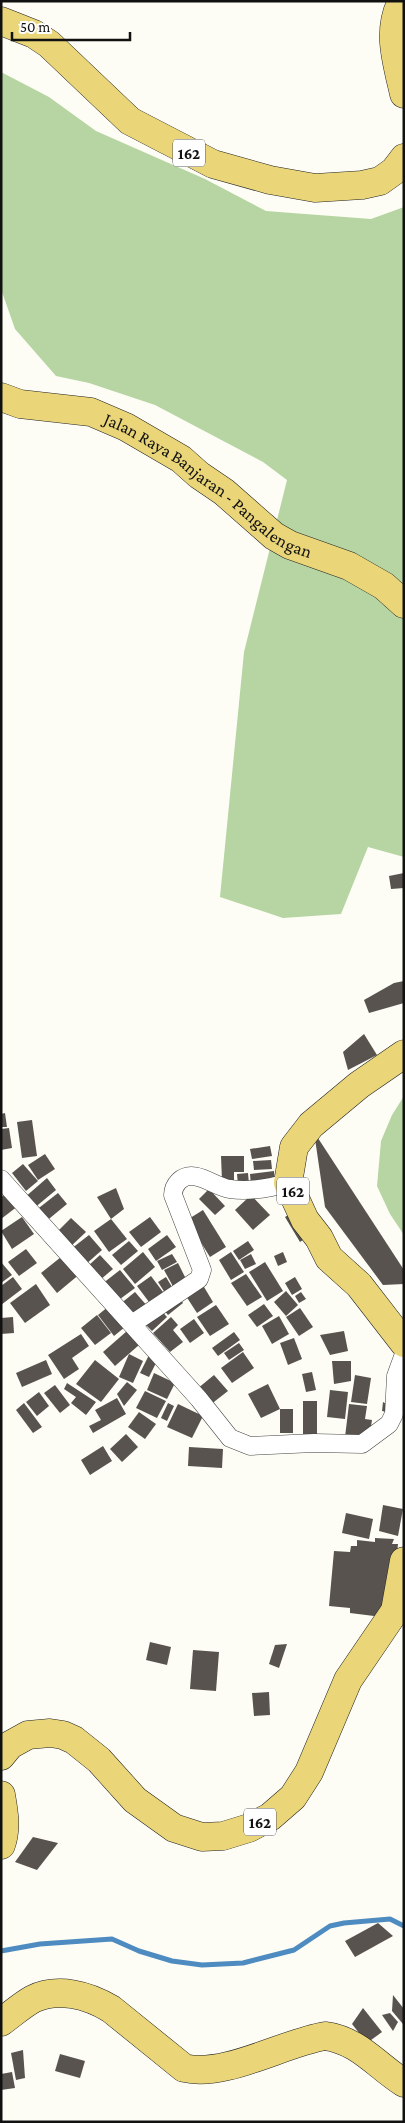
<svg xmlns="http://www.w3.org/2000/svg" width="405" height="2123" font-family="'Crimson Pro',serif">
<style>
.forest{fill:#b6d5a2}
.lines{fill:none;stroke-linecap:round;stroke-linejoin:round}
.stream{stroke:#4e8bc0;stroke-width:5}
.building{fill:#58534e}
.street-casing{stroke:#444;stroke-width:19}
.primary-casing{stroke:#222;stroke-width:29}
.street{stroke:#fff;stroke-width:18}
.primary{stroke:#ead679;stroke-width:28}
.labels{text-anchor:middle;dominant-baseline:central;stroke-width:5;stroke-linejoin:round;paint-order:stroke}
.shield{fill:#fff;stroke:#585858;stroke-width:1}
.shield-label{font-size:16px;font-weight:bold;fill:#111}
.street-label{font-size:18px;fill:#111;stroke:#fff}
</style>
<rect width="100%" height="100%" fill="#fefdf5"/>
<g class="forest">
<polygon points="1,72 49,97 96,131 205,179 266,211 371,219 404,207 404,857 368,847 341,914 283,918 220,897 244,652 287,480 263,462 155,405 89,383 56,376 15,329 1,289"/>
<polygon points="404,1096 404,1235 390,1214 377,1186 381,1141 392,1115"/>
</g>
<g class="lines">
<polyline class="stream" points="1,1951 40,1944 112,1939 139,1951 172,1961 202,1965 243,1963 294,1950 330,1926 344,1923 390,1919 404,1926"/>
</g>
<g class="building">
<polygon points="404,873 404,888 391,889 389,876"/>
<polygon points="404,981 404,1003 369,1013 364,1000 394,983"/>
<polygon points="364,1034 377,1055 348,1070 343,1052"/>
<polygon points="5,1113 7,1127 1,1127 1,1114"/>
<polygon points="32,1120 37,1156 22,1158 17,1122"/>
<polygon points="9,1128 12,1148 1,1150 1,1129"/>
<polygon points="314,1132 404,1270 404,1284 383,1285 325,1207"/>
<polygon points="270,1146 272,1156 252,1159 250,1149"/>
<polygon points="45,1154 55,1169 38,1180 28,1165"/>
<polygon points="221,1156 244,1156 244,1172 234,1172 234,1181 222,1181"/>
<polygon points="271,1160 272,1169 254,1170 253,1161"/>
<polygon points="23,1164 38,1181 26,1191 12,1173"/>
<polygon points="274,1171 275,1184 251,1186 250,1174"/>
<polygon points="248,1173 249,1184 238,1185 237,1174"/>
<polygon points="47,1178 56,1190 33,1209 24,1198"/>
<polygon points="116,1188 124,1209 111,1219 97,1197"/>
<polygon points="209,1189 225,1206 215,1215 199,1199"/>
<polygon points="8,1193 18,1206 1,1219 1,1197"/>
<polygon points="58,1193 67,1204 44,1223 35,1211"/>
<polygon points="251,1195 270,1215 253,1230 235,1210"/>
<polygon points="298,1209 312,1234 300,1242 285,1217"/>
<polygon points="203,1210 226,1247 210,1257 187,1220"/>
<polygon points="22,1217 34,1234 12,1249 1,1231"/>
<polygon points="150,1217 161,1232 141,1247 129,1232"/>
<polygon points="71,1218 86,1232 69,1248 55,1234"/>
<polygon points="111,1219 127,1239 109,1252 94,1231"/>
<polygon points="89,1235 102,1250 85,1265 71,1249"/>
<polygon points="167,1235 176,1247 156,1261 148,1249"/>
<polygon points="129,1241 138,1251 121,1265 112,1255"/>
<polygon points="248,1241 254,1250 239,1260 233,1251"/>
<polygon points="26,1249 37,1263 19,1276 8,1262"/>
<polygon points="143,1252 155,1267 135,1284 123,1269"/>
<polygon points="231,1252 244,1272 231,1280 219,1260"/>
<polygon points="283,1252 287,1262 278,1266 274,1256"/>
<polygon points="66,1253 81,1273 57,1293 41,1273"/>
<polygon points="172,1254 177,1262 162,1270 157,1261"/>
<polygon points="251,1254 256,1264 245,1269 240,1260"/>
<polygon points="100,1255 113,1269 100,1280 88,1266"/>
<polygon points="1,1262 12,1275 1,1283"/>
<polygon points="265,1262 283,1291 267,1301 249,1272"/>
<polygon points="178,1263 188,1283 175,1290 164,1270"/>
<polygon points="120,1270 135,1288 116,1302 102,1284"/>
<polygon points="246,1274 262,1297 247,1306 231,1283"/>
<polygon points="151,1276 166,1296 152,1306 137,1286"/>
<polygon points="13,1277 22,1289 1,1305 1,1286"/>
<polygon points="166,1277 175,1292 167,1296 158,1282"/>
<polygon points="295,1277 302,1289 292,1295 285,1283"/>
<polygon points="201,1282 213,1302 197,1313 184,1293"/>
<polygon points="36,1284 50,1305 25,1323 10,1303"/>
<polygon points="286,1291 298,1305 286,1316 274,1302"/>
<polygon points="135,1292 148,1307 132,1321 119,1305"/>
<polygon points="301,1292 306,1299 299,1303 295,1296"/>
<polygon points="177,1295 183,1303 168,1315 162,1308"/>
<polygon points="264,1304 273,1316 257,1327 248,1315"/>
<polygon points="216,1305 229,1324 210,1336 197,1317"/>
<polygon points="109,1306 125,1327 114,1336 98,1315"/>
<polygon points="158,1307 167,1317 152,1331 143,1322"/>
<polygon points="300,1308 313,1327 299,1336 286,1317"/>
<polygon points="97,1315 111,1333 95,1345 81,1328"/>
<polygon points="279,1316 289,1334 272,1344 262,1326"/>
<polygon points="13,1317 14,1333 1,1334 1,1318"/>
<polygon points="171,1317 178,1325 173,1330 183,1342 170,1352 153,1333"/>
<polygon points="194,1319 204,1333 190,1343 180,1329"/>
<polygon points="127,1331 139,1345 115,1366 103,1352"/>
<polygon points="344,1331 348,1351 330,1355 320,1335"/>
<polygon points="234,1332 240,1340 218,1356 212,1348"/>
<polygon points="81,1334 89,1346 72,1358 79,1369 64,1379 48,1355"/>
<polygon points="294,1338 302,1359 288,1365 280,1343"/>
<polygon points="239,1343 244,1350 229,1360 224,1353"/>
<polygon points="243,1352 254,1368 232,1383 221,1368"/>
<polygon points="129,1354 143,1361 133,1383 119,1377"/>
<polygon points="149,1355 158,1359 149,1377 140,1373"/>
<polygon points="46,1360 52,1374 22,1387 16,1373"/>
<polygon points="95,1360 119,1379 101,1402 76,1384"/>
<polygon points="332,1361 351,1361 351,1381 334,1384"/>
<polygon points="312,1372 316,1390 306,1392 302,1374"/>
<polygon points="154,1373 175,1383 167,1399 147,1390"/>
<polygon points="214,1375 228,1391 210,1405 197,1389"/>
<polygon points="355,1375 371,1378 367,1404 351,1402"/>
<polygon points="127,1382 137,1390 124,1406 117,1394"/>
<polygon points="67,1383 96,1402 86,1415 71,1403 76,1397 64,1389"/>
<polygon points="268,1384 280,1409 261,1418 248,1394"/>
<polygon points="55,1385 70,1405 60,1413 44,1393"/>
<polygon points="330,1390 348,1392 345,1419 327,1417"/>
<polygon points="145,1391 166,1401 157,1418 136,1408"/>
<polygon points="39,1392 49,1406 37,1416 26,1402"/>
<polygon points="117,1398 126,1414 93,1433 89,1426 101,1420 95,1410"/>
<rect x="303" y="1401" width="14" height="36"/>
<polygon points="383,1402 392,1407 391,1413 382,1411"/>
<polygon points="24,1403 42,1427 33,1433 16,1410"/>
<polygon points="168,1403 174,1406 167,1421 161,1418"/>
<polygon points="178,1404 203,1416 192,1438 167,1427"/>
<polygon points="349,1404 367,1406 365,1419 372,1420 369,1439 345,1437"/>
<rect x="280" y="1409" width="13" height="24"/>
<polygon points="139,1412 156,1424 145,1439 128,1427"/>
<polygon points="126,1434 138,1447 122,1462 110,1449"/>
<polygon points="103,1446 112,1461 90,1475 81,1460"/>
<polygon points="189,1447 223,1449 222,1468 188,1466"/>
<polygon points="383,1505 403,1509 398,1536 379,1531"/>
<polygon points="346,1513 373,1519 369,1539 342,1533"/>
<polygon points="375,1538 394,1539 392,1544 398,1544 390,1618 350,1613 350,1608 329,1606 334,1551 350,1552 351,1546 357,1546 357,1540 375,1542"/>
<polygon points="150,1642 171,1647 167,1665 146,1660"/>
<polygon points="287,1644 279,1668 269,1664 275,1645"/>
<polygon points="193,1650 219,1652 216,1691 190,1689"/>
<polygon points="269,1692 270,1715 254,1716 252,1693"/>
<polygon points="33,1837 58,1843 37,1870 15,1862"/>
<polygon points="378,1923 393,1936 355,1957 345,1941"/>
<polygon points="393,1995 404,2009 403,2024 392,2011"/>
<polygon points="363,2008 382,2032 367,2043 352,2024"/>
<polygon points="390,2013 398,2022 393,2031 382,2015"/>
<polygon points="23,2050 25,2078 16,2080 11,2053"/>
<polygon points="60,2054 85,2061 80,2078 55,2071"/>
<polygon points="12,2072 15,2088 1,2090 1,2074"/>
</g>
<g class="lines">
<defs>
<g id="street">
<polyline points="1,1179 199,1399 230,1438 250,1446 314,1443 362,1444 389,1424 394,1414 396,1376 404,1354"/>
<path d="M 132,1324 L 199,1279 L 202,1270 L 173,1195 C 173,1189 175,1185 179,1181 C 194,1167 214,1187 230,1189 C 250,1192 270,1188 288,1183"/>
</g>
<g id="primary">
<path d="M 402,1 C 386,31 397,63 404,94"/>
<polyline points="1,21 34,34 49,44 130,121 213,164 270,180 315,188 362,185 380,181 394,171 404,158"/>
<path id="s1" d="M 1,397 L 20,404 L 91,412 L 126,427 L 181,459 L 199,475 L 224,492 L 274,536 L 290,545 L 349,566 L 384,586 L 404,604"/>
<polyline points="404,1054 359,1085 311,1125 294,1147 288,1183 305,1220 319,1238 329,1258 359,1285 404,1343"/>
<polyline points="1,1756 10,1745 28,1735 50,1733 63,1735 74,1740 99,1760 135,1800 174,1828 202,1837 223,1836 249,1828 270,1817 293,1797 309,1772 348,1680 395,1611 404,1561"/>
<path d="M 1,1795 C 4,1812 7,1829 1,1845"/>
<path d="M 1,2022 C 11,2015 22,2005 33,1999 C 58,1987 88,1995 111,2009 L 184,2068 C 225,2078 283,2043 325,2036 C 358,2040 377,2066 404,2083"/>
</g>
</defs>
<use href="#street" class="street-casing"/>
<use href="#primary" class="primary-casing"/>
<use href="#street" class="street"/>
<use href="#primary" class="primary"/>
</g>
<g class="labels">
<g class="shield">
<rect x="173" y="139.5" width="32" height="27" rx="4"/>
<rect x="277" y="1177.5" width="32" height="27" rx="4"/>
<rect x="244" y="1808.5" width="32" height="27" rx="4"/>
</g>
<g class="shield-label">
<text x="189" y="153">162</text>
<text x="293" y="1191">162</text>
<text x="260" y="1822">162</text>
</g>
<g class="street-label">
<text stroke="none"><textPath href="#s1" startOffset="231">Jalan Raya Banjaran - Pangalengan</textPath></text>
</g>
</g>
<rect width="405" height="2123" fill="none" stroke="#111111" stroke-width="5"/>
<path d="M12 32v8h118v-8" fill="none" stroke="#111111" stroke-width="2.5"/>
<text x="20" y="32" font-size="15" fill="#111111" stroke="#ffffff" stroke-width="4" paint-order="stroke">50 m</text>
</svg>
